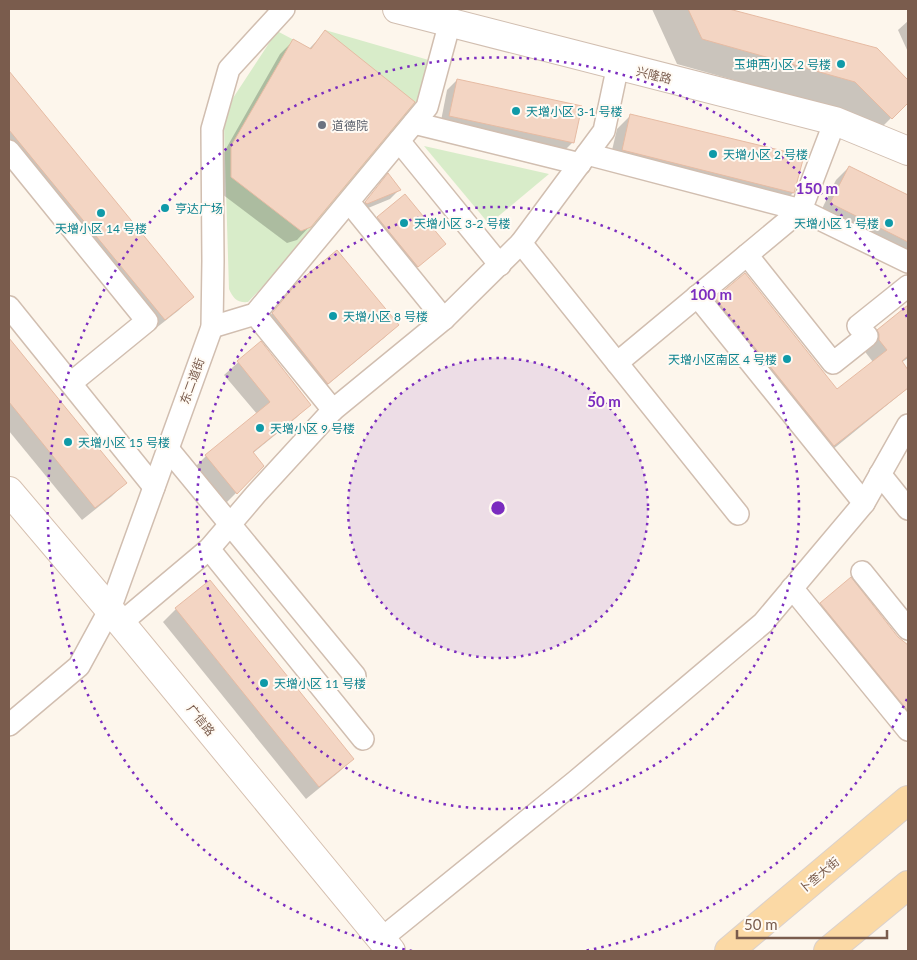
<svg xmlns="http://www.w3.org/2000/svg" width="917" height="960" font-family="Lato,'Noto Sans SC',sans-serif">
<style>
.green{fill:#d8ecc9}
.shadow{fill:#0003}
.building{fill:#f3d5c3;stroke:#e6bba3}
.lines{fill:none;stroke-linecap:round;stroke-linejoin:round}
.minor-casing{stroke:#d1beb0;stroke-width:24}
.tertiary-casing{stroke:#d1beb0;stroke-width:30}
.secondary-casing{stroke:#d6c0b0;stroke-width:30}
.primary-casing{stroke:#dad1cd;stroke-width:30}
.minor{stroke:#fff;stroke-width:21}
.tertiary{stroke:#fff;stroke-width:28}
.secondary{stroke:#fff;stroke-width:28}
.primary{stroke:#fbd9a5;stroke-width:28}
.ring{fill:none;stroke:#7b2cbf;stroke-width:2.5;stroke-dasharray:2.5 5}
.culture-dot{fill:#0f9aa8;stroke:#fffaf3;stroke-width:2}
.worship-dot{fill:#6b7280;stroke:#fffaf3;stroke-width:2}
.labels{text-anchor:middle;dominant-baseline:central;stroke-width:4;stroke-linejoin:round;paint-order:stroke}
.culture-label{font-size:12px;fill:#0d838f;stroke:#fffaf3;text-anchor:start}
.street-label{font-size:12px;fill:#7a5c4d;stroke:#fffaf3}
.worship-label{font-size:12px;fill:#5b616d;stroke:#fffaf3;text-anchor:start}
.centre{fill:#7b2cbf;stroke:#fffaf3;stroke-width:2.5}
.ring-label{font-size:15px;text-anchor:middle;font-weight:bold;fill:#7b2cbf;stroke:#fffaf3;stroke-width:4;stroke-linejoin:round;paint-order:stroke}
</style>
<rect width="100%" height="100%" fill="#fdf6ec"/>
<g class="green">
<path d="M 325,30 L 432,61 L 418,105 L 325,221 L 248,302 C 237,303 233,298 229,289 L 224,126 L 233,98 L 277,31 L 311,49 Z"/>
<polygon points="424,146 549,174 489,224"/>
</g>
<g class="shadow">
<polygon points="652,9 729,9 730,10 876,49 908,81 908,101 866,143 830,107 677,64"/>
<polygon points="908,21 908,52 898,30"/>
<polygon points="326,31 310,226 297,240 287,243 218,191 219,161 280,54 293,41 309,49"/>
<polygon points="9,73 192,297 179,310 151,332 9,159"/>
<polygon points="457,80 573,142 563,152 440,126 447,90"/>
<polygon points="631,115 802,157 793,193 780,206 609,163 617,129"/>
<polygon points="849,167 908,197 908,261 818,217 836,180"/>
<polygon points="388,175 400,189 390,199 356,213"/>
<polygon points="378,218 444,244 407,276 368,228"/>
<polygon points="745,275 837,391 873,362 866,353 865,344 878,331 908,307 908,358 901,363 908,372 908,388 821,459 702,312"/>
<polygon points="297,285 397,325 384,338 314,396 260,327"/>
<polygon points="9,340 125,483 112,496 82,520 9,431"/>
<polygon points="260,343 309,405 296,418 252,454 263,466 223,506 193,469 206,456 257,414 224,375"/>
<polygon points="821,604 897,638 908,647 908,710 894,721 809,616"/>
<polygon points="176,609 352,759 339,772 306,799 163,622"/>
</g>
<g class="building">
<polygon points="688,9 729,9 877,48 908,80 908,103 892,119 855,82 702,39"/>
<polygon points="325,30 415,102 311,227 301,231 231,177 231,146 293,39 311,49"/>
<polygon points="9,71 194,297 165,320 9,130"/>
<polygon points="457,79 582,106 574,143 449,116"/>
<polygon points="630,114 804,156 794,193 622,150"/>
<polygon points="849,166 908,195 908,242 830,203"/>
<polygon points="388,173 401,190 367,204 365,202"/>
<polygon points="405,194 446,244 418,267 377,217"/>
<polygon points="337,250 399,325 328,384 272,313 296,284"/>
<polygon points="745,273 837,389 887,350 879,340 879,334 877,330 908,305 908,356 902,361 908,370 908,388 834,446 715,298"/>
<polygon points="9,338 127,483 95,508 9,402"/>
<polygon points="261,341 311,405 253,452 264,466 237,494 205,455 270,402 237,361"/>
<polygon points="851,577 898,637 908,645 908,711 820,603"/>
<polygon points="210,580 354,759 319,787 175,608"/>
</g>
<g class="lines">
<defs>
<g id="minor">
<polyline points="414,123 580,164"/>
<polyline points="399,141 500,265"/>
<polyline points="9,151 147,321 71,383"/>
<polyline points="587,154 801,210 908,262"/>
<polyline points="349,202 444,319"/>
<polyline points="521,243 604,131 618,65"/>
<polyline points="747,255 833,363 867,336 858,326 908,286"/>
<polyline points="697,296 864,503"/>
<polyline points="9,307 154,487"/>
<polyline points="255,314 333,410 444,319 521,243 738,514"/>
<polyline points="212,327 255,314 427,107 450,22"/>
<polyline points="617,363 801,210 835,121"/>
<polyline points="168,449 355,676"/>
<polyline points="880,474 908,509"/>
<polyline points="209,549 363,739"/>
<polyline points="862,572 908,629"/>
<polyline points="792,588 908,730"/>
<polyline points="121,623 209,549 256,494 333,410"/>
<polyline points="9,725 79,666 110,609 212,327 213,261 212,129 229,69 284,9"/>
<polyline points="381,939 576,781 763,623 864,503 908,425"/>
</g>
<polyline id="tertiary" points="397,9 835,121 908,151"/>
<polyline id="secondary" points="9,491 121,623 391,951"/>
<g id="primary">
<polyline points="729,951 908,800"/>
<polyline points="828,951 908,885"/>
</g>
</defs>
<use href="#minor" class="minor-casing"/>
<use href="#tertiary" class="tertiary-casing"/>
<use href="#secondary" class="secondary-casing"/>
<use href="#primary" class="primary-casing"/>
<use href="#minor" class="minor"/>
<use href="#tertiary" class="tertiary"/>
<use href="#secondary" class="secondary"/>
<use href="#primary" class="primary"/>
</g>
<circle cx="498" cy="508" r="150" fill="#7b2cbf" fill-opacity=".12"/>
<g class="ring">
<circle cx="498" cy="508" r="150"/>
<circle cx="498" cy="508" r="301"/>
<path d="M907 699A451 451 0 0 1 584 951M412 951A451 451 0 1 1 907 317"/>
</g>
<g class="culture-dot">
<circle cx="841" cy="64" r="5"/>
<circle cx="516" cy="111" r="5"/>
<circle cx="713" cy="154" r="5"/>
<circle cx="165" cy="208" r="5"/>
<circle cx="101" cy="213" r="5"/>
<circle cx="404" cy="223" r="5"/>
<circle cx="889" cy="223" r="5"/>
<circle cx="333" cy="316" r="5"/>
<circle cx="787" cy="359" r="5"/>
<circle cx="260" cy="428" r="5"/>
<circle cx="68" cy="442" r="5"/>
<circle cx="264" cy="683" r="5"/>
</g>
<circle class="worship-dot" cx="322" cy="125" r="5"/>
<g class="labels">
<g class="culture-label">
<text x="831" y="64" text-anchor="end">玉坤西小区 2 号楼</text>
<text x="526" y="111">天增小区 3-1 号楼</text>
<text x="723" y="154">天增小区 2 号楼</text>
<text x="175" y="208">亨达广场</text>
<text x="414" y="223">天增小区 3-2 号楼</text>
<text x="879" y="223" text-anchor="end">天增小区 1 号楼</text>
<text x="101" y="228" text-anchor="middle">天增小区 14 号楼</text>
<text x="343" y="316">天增小区 8 号楼</text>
<text x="777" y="359" text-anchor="end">天增小区南区 4 号楼</text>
<text x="270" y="428">天增小区 9 号楼</text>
<text x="78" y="442">天增小区 15 号楼</text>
<text x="274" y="683">天增小区 11 号楼</text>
</g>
<g class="street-label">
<text transform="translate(654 75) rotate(14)">兴隆路</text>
<text transform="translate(192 381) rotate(-70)">东二道街</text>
<text transform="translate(201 720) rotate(51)">广信路</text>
<text transform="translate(819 875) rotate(-40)">卜奎大街</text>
</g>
<g class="worship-label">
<text x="332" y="125">道德院</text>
</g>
</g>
<circle cx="498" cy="508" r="8" class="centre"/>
<g class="ring-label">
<text x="817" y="194">150 m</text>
<text x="711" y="300">100 m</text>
<text x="604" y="407">50 m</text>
</g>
<rect width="917" height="960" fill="none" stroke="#7a5c4d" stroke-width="20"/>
<path d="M737 930v8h150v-8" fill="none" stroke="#7a5c4d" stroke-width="2.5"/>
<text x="744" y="930" font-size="15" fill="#7a5c4d" stroke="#fffaf3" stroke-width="4" paint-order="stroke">50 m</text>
</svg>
